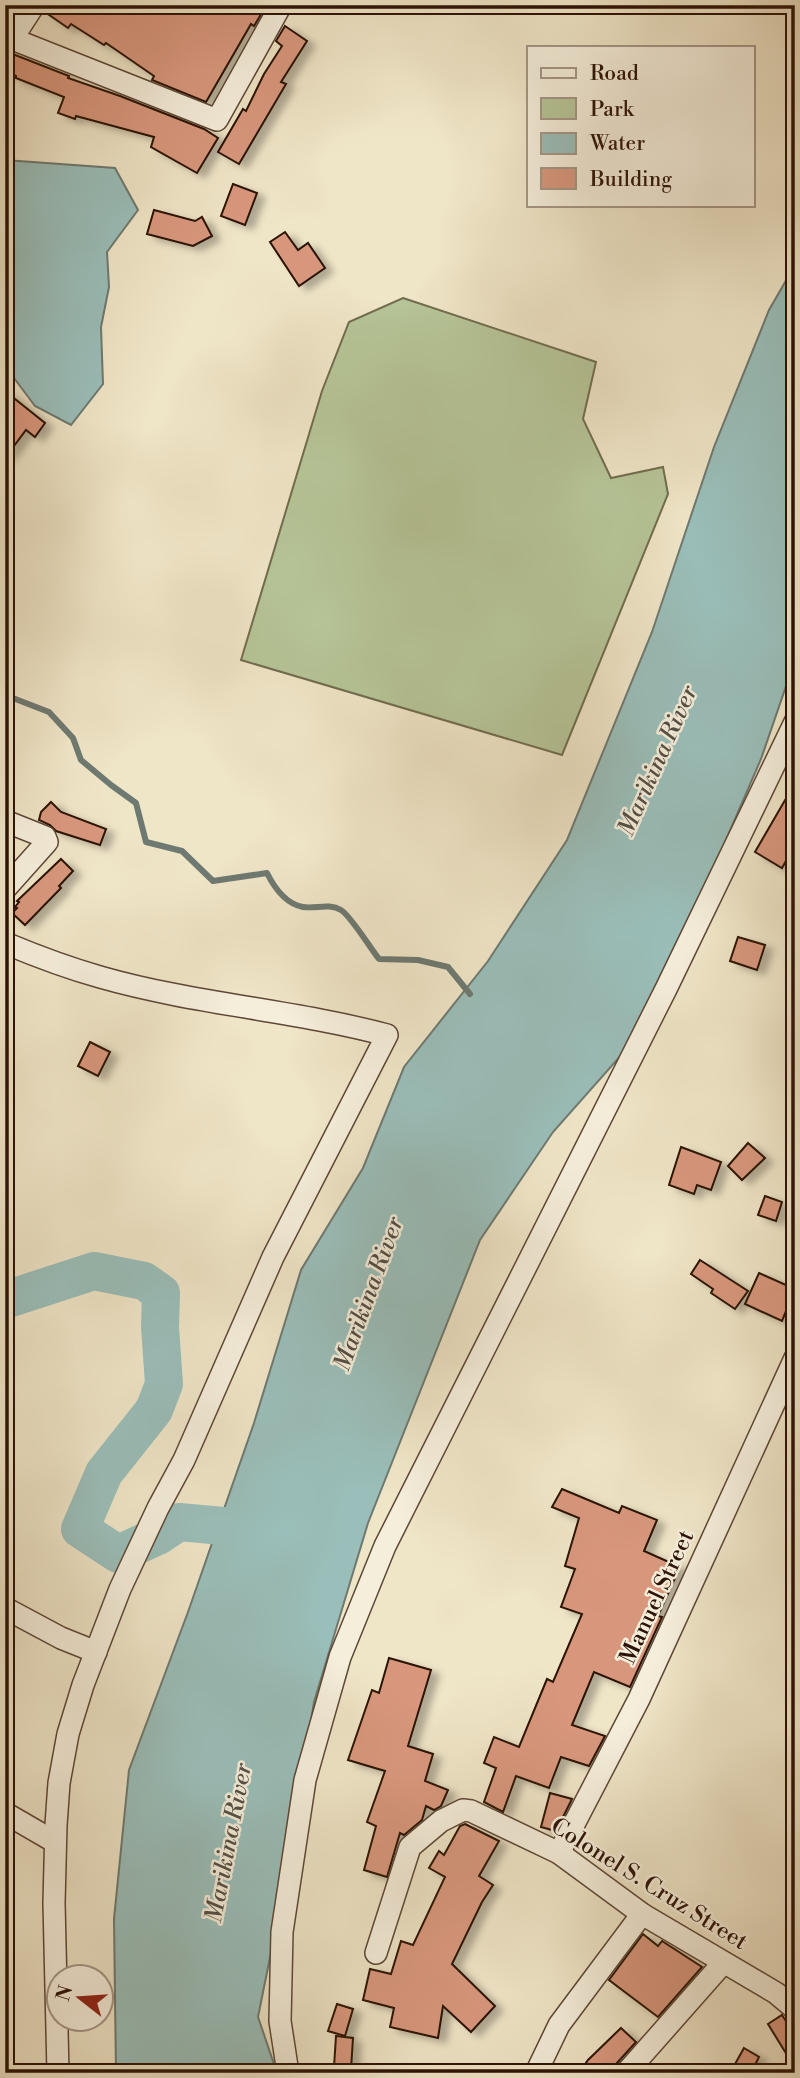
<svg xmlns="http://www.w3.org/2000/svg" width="800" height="2078" font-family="'Libre Bodoni',serif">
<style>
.green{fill:#b6c598;stroke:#716c4f;stroke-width:2}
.water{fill:#9abeb9;stroke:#6e7971;stroke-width:2}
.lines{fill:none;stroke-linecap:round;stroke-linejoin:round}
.stream{stroke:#6e7971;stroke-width:6}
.river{stroke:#9abeb9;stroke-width:38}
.building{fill:#d8977d;stroke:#2c1206;stroke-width:2;filter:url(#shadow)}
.street-casing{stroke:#5d4736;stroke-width:24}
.street{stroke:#f5eedb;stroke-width:21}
.labels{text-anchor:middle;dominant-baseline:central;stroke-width:5;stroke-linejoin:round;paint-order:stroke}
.street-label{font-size:23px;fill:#2c1206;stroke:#f5eedb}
.water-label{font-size:24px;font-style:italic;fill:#524e45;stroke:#f5eedb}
</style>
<defs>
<filter id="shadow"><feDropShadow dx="8" dy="4.5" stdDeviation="3.5" flood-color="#0004"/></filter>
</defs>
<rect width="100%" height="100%" fill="#efe5c7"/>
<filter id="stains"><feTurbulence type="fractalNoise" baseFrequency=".00286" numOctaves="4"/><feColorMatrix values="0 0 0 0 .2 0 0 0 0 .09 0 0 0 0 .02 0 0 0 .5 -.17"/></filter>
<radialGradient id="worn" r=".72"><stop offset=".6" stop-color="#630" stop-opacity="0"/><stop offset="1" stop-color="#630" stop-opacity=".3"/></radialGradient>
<polygon class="green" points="403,298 596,362 583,419 611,478 663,467 668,494 562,755 241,660 322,391 349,322"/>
<g class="water">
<polygon points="5,160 115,168 138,210 107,252 109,287 101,327 103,384 71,425 35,406 5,366"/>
<polygon points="795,265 795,660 761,759 694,914 624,1052 553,1132 480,1240 368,1523 314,1702 284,1888 258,2017 277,2073 116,2073 114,1919 129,1770 188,1612 254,1423 301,1270 363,1168 404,1067 488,961 567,840 652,632 714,447 769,310"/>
</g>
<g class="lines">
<path class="stream" d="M 5,695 L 49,712 L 73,738 L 81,760 L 111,785 L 136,803 L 146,842 L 182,851 L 213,881 L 267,873 C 274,887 286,904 303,907 C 316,909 329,903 341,910 C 350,915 371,949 379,959 L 418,960 L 448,967 L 470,994"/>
<polyline class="river" points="5,1300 94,1271 144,1281 161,1293 160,1327 164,1384 154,1410 104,1473 80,1529 118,1554 158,1536 179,1522 245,1528 267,1537"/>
</g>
<g class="building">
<polygon points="47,5 263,5 261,9 263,11 254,26 251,24 206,102 152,80 154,76 106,43 104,45 71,24 68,28 45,12"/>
<polygon points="285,26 307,41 281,82 286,84 239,164 218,152 243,109 246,111 264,74 282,46 276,41"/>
<polygon points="5,51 69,76 68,78 120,96 204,129 218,138 197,173 151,147 154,137 76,116 75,119 58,113 64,97 16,78 16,76 5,71"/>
<polygon points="233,184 257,193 245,225 221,216"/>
<polygon points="154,210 195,221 202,217 212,236 193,246 147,234"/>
<polygon points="285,232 298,250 308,243 325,268 299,286 270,242"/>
<polygon points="5,391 45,423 35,437 26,430 5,458"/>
<polygon points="795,783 795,845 782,868 755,852"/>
<polygon points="51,802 61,812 106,829 100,845 56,831 50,825 39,820 41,812"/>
<polygon points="61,859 73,871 59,886 61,888 25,925 12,913 17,908 15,907 19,902 17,901"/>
<polygon points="738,937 765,945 757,970 730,961"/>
<polygon points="90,1042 110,1052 98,1076 78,1066"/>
<polygon points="748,1143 765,1158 742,1180 728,1166"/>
<polygon points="681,1147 721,1162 711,1190 697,1185 694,1194 669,1185"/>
<polygon points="765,1196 782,1202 776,1221 758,1215"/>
<polygon points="700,1260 748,1291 735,1309 711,1293 713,1289 691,1274"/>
<polygon points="759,1273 795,1289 782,1321 745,1304"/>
<polygon points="562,1489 619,1513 622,1506 657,1520 644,1551 680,1567 658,1616 662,1617 630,1687 594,1672 572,1725 605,1736 589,1766 561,1757 549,1788 516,1776 503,1812 484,1802 496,1768 484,1763 494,1737 519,1747 547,1679 553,1682 582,1614 561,1607 575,1569 565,1566 579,1518 552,1507"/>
<polygon points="389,1658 431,1670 408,1746 433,1754 425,1781 448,1790 441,1806 434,1810 426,1806 422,1820 404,1835 400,1833 387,1877 364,1870 376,1826 367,1822 385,1771 348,1760 372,1690 379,1693"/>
<polygon points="550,1793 572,1799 556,1831 541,1827"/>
<polygon points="465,1824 499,1841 479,1876 493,1885 482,1902 452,1964 495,2006 471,2032 443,2006 438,2038 390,2027 394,2008 363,2000 370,1969 391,1974 401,1941 413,1945 445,1877 429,1868 439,1851 444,1855 460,1826"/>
<polygon points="643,1934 658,1946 662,1941 702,1967 658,2017 609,1980"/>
<polygon points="337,2004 353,2009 345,2036 328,2031"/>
<polygon points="782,2015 795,2035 795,2068 768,2024"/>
<polygon points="621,2028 636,2042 616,2064 613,2073 579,2073 588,2060"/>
<polygon points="336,2036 353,2038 351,2069 334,2067"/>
<polygon points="744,2048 759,2057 751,2073 730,2073"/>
</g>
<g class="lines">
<defs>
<g id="street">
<polyline points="5,36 217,120 281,5"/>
<polyline points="12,39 34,5"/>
<polyline points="5,821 45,837 47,842 5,889"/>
<path d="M 5,943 C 36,956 68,968 100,977 C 194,1004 293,1010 387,1035 L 273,1257 L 184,1460 L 158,1508 L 120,1589 L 83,1685 L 68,1734 L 59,1783 L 56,1825 L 54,1903 L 58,2073"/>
<polyline points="5,1608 61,1638 96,1652"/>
<polyline points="5,1813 55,1842"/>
<polyline points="559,1853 639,1699 795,1358"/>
<polyline points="376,1953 410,1847 441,1821 463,1810 471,1811 559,1853 642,1914 776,1993 795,2009"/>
<polyline points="288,2073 280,2021 282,1932 305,1780 340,1657 385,1546 666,989 795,722"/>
<polyline points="536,2073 559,2025 642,1914"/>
<polyline points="626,2073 723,1963"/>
</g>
</defs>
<use href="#street" class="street-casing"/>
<use href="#street" class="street"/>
</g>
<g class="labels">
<g class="street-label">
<text transform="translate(657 1597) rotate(-65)">Manuel Street</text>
<text transform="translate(649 1884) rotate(32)">Colonel S. Cruz Street</text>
</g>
<g class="water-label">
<text transform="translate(658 761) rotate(-66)">Marikina River</text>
<text transform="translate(369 1294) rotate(-70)">Marikina River</text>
<text transform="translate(229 1843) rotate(-79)">Marikina River</text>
</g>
</g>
<rect width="800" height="2078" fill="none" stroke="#efe5c7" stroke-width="28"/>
<rect x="7" y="7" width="786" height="2064" fill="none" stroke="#2c1206" stroke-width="3.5"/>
<rect x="14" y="14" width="772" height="2050" fill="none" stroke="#2c1206" stroke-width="2"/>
<rect x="527" y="46" width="228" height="161" fill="#f5eedb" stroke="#a59686" stroke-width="2"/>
<rect x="541" y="68" width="35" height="10" fill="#f5eedb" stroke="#a59686" stroke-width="2"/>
<text x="590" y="80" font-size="21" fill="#2c1206">Road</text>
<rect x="541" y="98" width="35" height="21" fill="#b6c598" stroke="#a59686" stroke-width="2"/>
<text x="590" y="116" font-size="21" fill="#2c1206">Park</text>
<rect x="541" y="133" width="35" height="21" fill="#9abeb9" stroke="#a59686" stroke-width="2"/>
<text x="590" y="150" font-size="21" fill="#2c1206">Water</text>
<rect x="541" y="168" width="35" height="21" fill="#d8977d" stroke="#a59686" stroke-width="2"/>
<text x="590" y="186" font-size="21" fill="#2c1206">Building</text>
<g transform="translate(80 1998) rotate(287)"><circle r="33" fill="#f5eedb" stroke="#a59686" stroke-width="2"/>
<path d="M0-5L12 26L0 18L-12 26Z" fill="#8f2418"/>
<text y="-10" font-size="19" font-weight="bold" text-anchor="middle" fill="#2c1206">N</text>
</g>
<rect width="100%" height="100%" filter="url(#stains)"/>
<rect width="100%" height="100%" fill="url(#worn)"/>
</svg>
